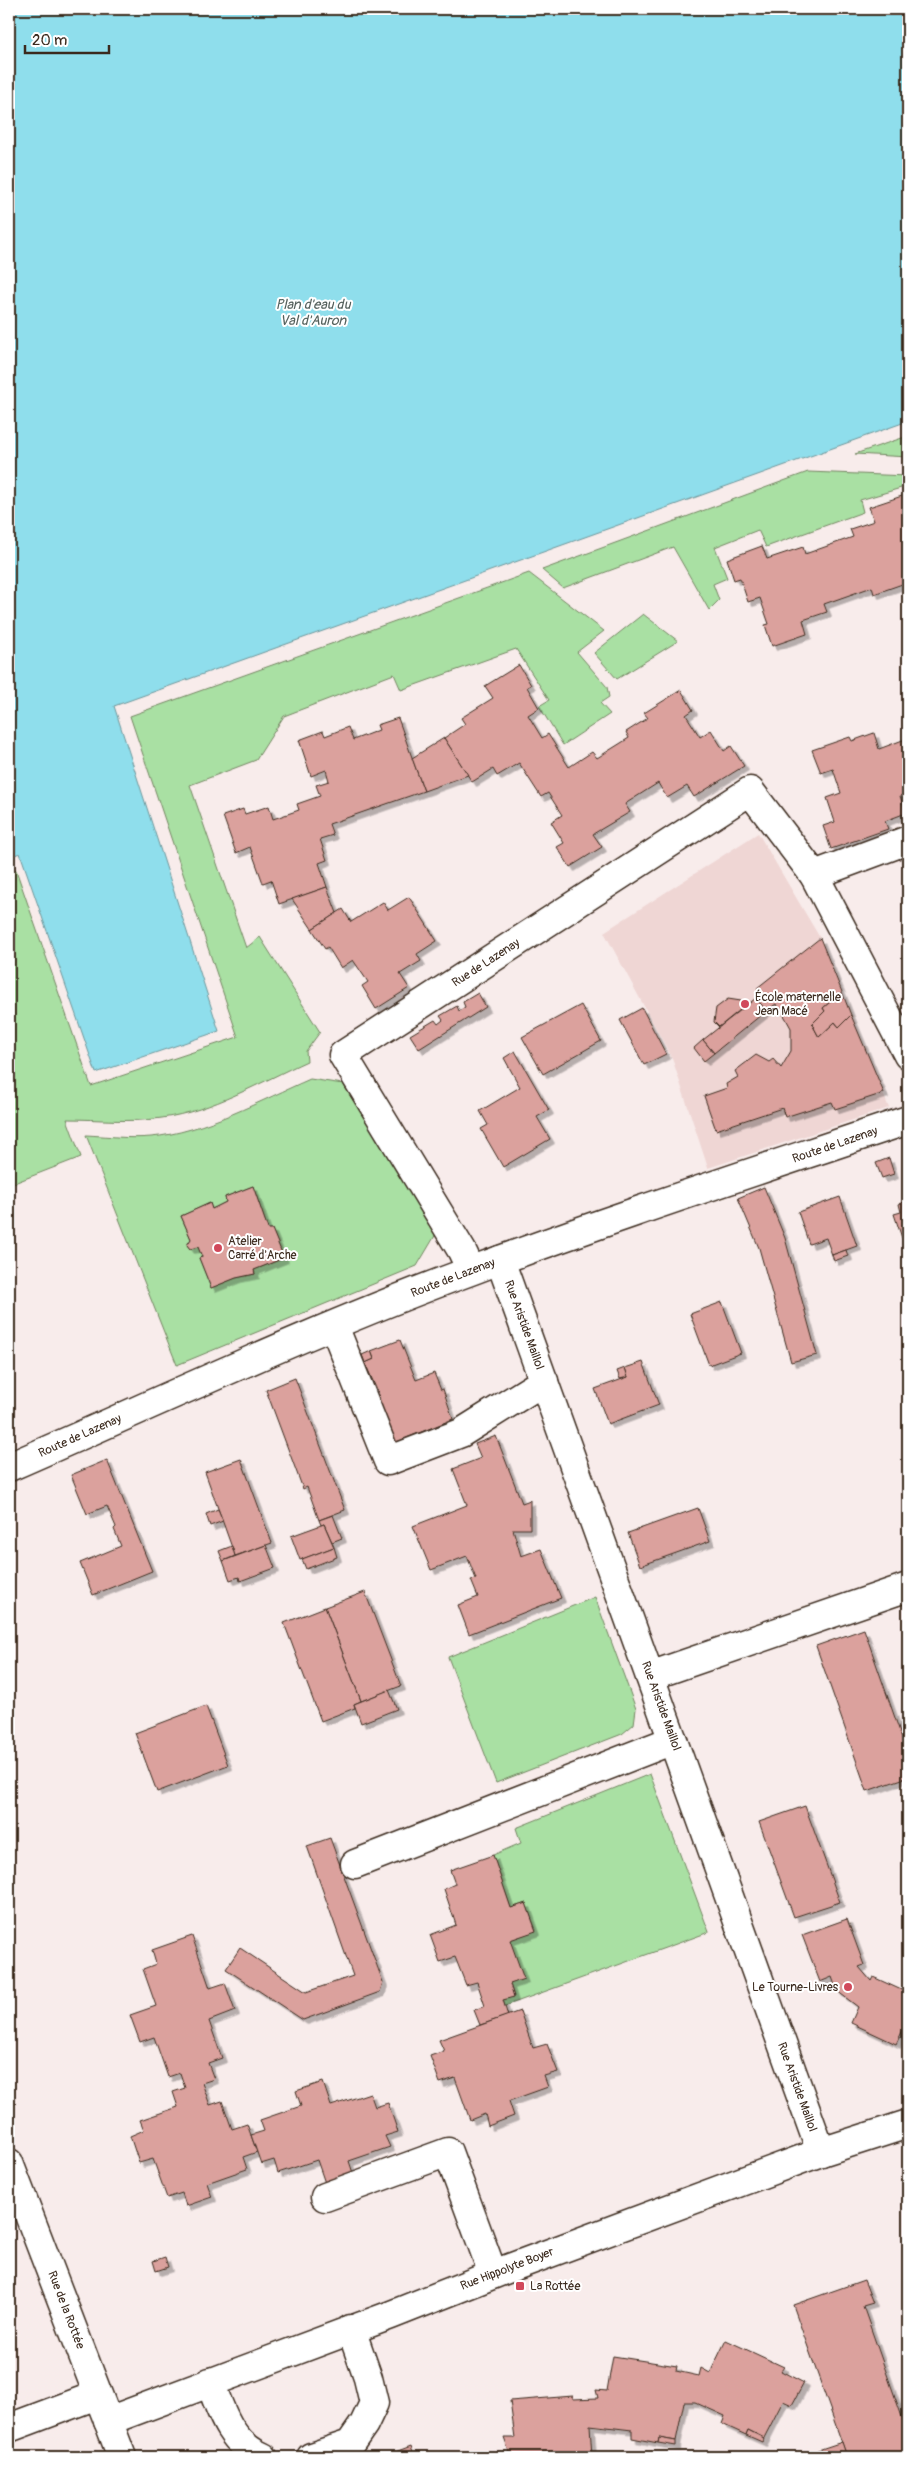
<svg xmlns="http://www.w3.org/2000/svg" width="917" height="2466" font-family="Pangolin,sans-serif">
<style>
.built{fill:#efd6d4}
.green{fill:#a9e0a3;stroke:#728560;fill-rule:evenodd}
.water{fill:#8fdeec;stroke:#6d969a}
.building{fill:#dba19d;stroke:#3b2a1e;filter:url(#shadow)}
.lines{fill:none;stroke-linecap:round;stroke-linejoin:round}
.minor-casing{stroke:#3b2a1e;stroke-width:31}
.minor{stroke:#fff;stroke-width:28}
.poi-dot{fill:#d1495b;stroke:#fff;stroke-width:2}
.labels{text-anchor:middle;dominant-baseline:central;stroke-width:4;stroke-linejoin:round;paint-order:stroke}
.street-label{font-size:12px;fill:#3b2a1e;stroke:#fff}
.poi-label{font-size:12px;fill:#3b2a1e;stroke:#fff;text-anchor:start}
.water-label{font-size:14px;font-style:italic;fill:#54605c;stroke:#fff}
</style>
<defs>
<filter id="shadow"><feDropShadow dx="4.5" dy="4.5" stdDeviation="0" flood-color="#0004"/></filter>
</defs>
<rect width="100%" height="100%" fill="#f8eceb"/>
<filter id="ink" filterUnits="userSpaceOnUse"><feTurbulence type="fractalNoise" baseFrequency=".02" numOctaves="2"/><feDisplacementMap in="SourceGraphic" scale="10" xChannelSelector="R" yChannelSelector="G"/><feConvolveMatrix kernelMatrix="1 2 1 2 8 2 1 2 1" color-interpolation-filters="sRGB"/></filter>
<g filter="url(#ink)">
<polygon class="built" points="758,833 820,938 889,1108 708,1168 672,1058 604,932"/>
<g class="green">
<polygon points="908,436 908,457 855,454"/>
<polygon points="808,472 908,476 908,486 860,500 863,512 766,547 758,530 715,547 727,578 713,584 719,600 709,610 673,547 563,588 542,570"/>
<path d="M 529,573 L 604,631 L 577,652 L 607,687 L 609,697 L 600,703 L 610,714 L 563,745 L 539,706 L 549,700 L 516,649 L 401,690 L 394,674 L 284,716 L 256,760 L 190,785 L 246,948 L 260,937 L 320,1032 L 306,1051 L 307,1061 C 261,1082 212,1111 162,1118 C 130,1123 98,1119 67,1119 L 81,1157 L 9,1185 L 9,872 L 16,870 L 91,1086 L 238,1037 L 130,716 Z"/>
<polygon points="643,614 678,641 617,679 594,653"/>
<path d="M 310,1079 L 343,1084 L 436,1234 L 417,1266 L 177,1365 L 86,1135 C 107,1136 130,1139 151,1137 C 202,1133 264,1099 310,1079 ZM 253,1186 L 268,1229 L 272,1229 L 284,1258 L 254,1270 L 255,1274 L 236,1278 L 211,1288 L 199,1258 L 202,1257 L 198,1247 L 190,1249 L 187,1245 L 191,1239 L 181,1216 L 210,1203 L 212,1209 L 226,1202 L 225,1197 Z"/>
<polygon points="595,1597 636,1709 634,1724 622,1734 496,1783 448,1657"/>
<polygon points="650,1774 709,1932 505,2006 503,2000 514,1996 510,1984 510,1940 536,1930 526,1903 511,1908 493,1855 521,1843 516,1828"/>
</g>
<polygon class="water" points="9,9 908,9 908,421 114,706 219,1031 96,1073 20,853 9,857"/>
<g class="building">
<polygon points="905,495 908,503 908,582 874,594 872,587 824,604 827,612 803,620 807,634 772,646 765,625 769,624 760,598 748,602 740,578 734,580 727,559 762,546 767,559 803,547 805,554 853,537 850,529 874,521 869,507"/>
<polygon points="519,665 531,685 527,687 539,708 528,715 542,738 548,734 569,767 592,752 597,758 629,738 626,732 648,718 644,713 681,690 693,710 686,715 700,737 711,730 724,751 731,746 744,766 694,797 687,786 667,798 658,783 625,804 630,812 593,834 602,847 570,867 557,847 564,843 551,822 562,815 548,793 541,797 519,763 497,776 493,769 472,782 444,738 465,724 461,718 493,698 485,686"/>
<polygon points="398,718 424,791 329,824 333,835 320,839 327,860 319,863 327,887 279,904 271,880 263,883 250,847 236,853 223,816 243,809 245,814 269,806 273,819 299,810 297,804 320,796 316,785 329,781 326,770 311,776 299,740 323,731 325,736 348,727 353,740 379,730 377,725"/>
<polygon points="874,733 879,749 908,738 908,793 900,796 906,813 885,821 888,829 831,849 823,826 835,822 827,798 841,793 833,769 821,773 812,750 850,737 852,741"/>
<polygon points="444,738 468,775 424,791 412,758"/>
<polygon points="327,887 337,913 312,929 292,899"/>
<polygon points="409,897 437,941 417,954 421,961 400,974 409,988 376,1009 362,986 368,982 353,960 341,968 328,947 325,949 312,929 343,909 351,922 383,902 388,910"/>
<polygon points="820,938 842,992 823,1008 825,1011 812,1024 819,1037 835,1022 839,1027 851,1015 884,1093 835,1109 832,1102 785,1117 782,1108 716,1130 704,1096 727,1088 726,1084 738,1077 735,1071 756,1055 769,1062 773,1059 781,1068 791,1051 791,1028 785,1017 776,1004 766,1011 757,999 762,996 757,988"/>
<polygon points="842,992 851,1015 839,1027 835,1022 819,1037 812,1024 825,1011 823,1008"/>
<polygon points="478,993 486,1007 419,1049 410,1035 435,1020 438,1024 443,1020 440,1016 457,1006 459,1011 465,1007 463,1002"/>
<polygon points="756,998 766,1011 714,1053 703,1040"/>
<polygon points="728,999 741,1001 745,1006 719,1027 714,1022 716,1008"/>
<polygon points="581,1005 601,1041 543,1074 522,1037"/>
<polygon points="642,1008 666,1054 644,1065 620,1020"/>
<polygon points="703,1040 714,1053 704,1061 694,1048"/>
<polygon points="515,1051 549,1110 537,1117 550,1139 503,1167 481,1129 488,1125 480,1111 520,1087 504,1058"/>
<polygon points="889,1158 894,1174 882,1178 876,1163"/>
<polygon points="253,1186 268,1229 272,1229 284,1258 254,1270 255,1274 236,1278 211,1288 199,1258 202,1257 198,1247 190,1249 187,1245 191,1239 181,1216 210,1203 212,1209 226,1202 225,1197"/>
<polygon points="764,1187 785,1238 817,1355 791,1362 759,1248 738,1198"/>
<polygon points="840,1197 857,1246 832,1255 826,1238 809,1244 798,1212"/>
<polygon points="908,1200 908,1236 902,1238 894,1214 901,1212 899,1204"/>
<polygon points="846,1250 848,1256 834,1261 832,1255"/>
<polygon points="722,1302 741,1353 709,1365 690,1314"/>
<polygon points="400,1340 416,1380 434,1373 441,1390 443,1389 453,1419 392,1444 373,1398 379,1395 365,1363 374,1359 371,1351"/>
<polygon points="371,1351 374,1359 365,1363 362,1355"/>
<polygon points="643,1362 659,1405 608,1424 595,1389 628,1377 625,1368"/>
<polygon points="625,1368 628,1377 620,1379 617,1371"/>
<polygon points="295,1378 345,1510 319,1520 307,1487 303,1489 266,1390"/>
<polygon points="496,1436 522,1503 530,1500 530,1529 513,1529 521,1556 541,1549 561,1598 469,1634 458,1605 478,1597 471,1580 476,1579 467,1556 431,1570 413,1526 467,1505 453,1469 481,1458 475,1444"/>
<polygon points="241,1459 272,1543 235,1556 205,1472"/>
<polygon points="107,1460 152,1571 93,1595 80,1563 121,1546 114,1529 116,1527 107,1506 87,1514 71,1475"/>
<polygon points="698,1508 710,1541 640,1566 628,1533"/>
<polygon points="218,1509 223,1521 210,1526 206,1514"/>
<polygon points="333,1515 342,1538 332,1542 324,1524 321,1525 319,1520"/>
<polygon points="324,1524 334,1547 300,1560 291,1536"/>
<polygon points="266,1545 275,1568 240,1581 239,1577 230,1580 223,1561"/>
<polygon points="232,1546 235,1556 223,1561 219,1551"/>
<polygon points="334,1547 337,1557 306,1569 302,1559"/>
<polygon points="365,1592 401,1686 361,1701 325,1607"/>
<polygon points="325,1607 361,1701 354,1704 355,1708 321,1721 284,1623"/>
<polygon points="864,1629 908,1755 908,1777 867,1791 816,1646"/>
<polygon points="389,1690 397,1709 361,1723 354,1704"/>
<polygon points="206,1706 228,1765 157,1792 135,1733"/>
<polygon points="805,1806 840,1902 794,1917 759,1822"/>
<polygon points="330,1838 383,1982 380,1992 303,2020 226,1969 240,1948 306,1992 353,1976 307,1846"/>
<polygon points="493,1855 511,1908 526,1903 536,1931 510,1940 524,1979 510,1984 514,1997 503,2000 508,2016 480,2025 474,2010 485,2006 477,1982 466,1985 455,1957 440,1962 430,1935 456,1925 444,1889 455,1884 450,1870"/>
<polygon points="847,1919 864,1965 859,1967 871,1981 873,1977 908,1993 908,2030 904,2028 896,2044 851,2023 858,2007 837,1991 832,1977 820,1982 802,1935"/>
<polygon points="192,1936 210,1988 225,1983 235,2011 209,2021 222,2058 208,2063 214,2079 202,2083 210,2105 222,2101 232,2129 247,2124 257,2152 243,2157 247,2169 207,2183 212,2197 186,2206 182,2193 167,2198 153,2159 139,2163 130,2136 144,2130 140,2120 178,2107 173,2092 185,2088 180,2073 168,2077 154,2037 140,2042 130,2015 156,2006 143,1969 156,1964 152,1950"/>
<polygon points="520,2011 533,2048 547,2044 558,2072 544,2076 548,2087 509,2101 514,2116 488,2126 485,2114 470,2120 455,2078 440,2083 430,2056 444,2051 439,2040"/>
<polygon points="323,2082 331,2106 370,2093 375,2107 388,2103 398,2132 385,2136 390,2147 349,2161 354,2176 326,2186 317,2160 278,2173 274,2160 261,2164 251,2135 264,2131 260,2120 301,2106 296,2091"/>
<polygon points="165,2257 168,2267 156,2271 153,2261"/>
<polygon points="864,2280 873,2303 863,2306 908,2434 908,2457 847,2457 793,2305"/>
<polygon points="726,2340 784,2367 781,2371 804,2383 792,2405 783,2401 764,2438 748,2430 746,2435 722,2424 725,2416 694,2402 684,2402 676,2441 659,2438 658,2443 632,2438 632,2430 590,2425 592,2457 511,2457 504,2438 515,2438 510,2401 573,2396 573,2399 598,2398 596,2390 607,2391 613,2356 677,2366 676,2371 699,2376 701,2368 710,2373"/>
<polygon points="748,2430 764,2438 762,2442 746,2435"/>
<polygon points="659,2438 676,2441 676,2446 658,2443"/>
<polygon points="842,2442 847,2457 804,2457 803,2455"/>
<polygon points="411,2446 415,2457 382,2457"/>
</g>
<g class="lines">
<defs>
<g id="minor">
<polyline points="814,875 908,840"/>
<polyline points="500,1260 821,2152"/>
<polyline points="471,1270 462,1251 343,1055 750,791 814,875 908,1055"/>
<polyline points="334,1326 388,1461 461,1433 544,1381"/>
<path d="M 9,1467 C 163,1400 315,1328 473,1270 C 617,1216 763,1169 908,1120"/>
<polyline points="650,1676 908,1587"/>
<polyline points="355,1864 673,1740"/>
<polyline points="9,2163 122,2457"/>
<polyline points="325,2197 448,2152 493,2274"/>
<path d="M 210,2382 C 221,2412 231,2444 263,2457"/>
<polyline points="108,2421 391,2315 507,2269 821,2152 908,2124"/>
<polyline points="9,2428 97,2395"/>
<polyline points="311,2457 350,2444 364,2424 374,2403 368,2378 351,2329"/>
</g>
</defs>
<use href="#minor" class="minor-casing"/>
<use href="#minor" class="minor"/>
</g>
</g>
<g class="poi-dot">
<circle cx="745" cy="1004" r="5"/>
<circle cx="218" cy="1248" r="5"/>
<circle cx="848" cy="1987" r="5"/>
<rect x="515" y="2281" width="10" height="10" rx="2.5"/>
</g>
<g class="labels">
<g class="street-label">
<text transform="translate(486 963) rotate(-33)">Rue de Lazenay</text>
<text transform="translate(835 1145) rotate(-19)">Route de Lazenay</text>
<text transform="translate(453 1278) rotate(-21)">Route de Lazenay</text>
<text transform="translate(524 1325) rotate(70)">Rue Aristide Maillol</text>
<text transform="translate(80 1436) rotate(-24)">Route de Lazenay</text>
<text transform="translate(661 1706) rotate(70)">Rue Aristide Maillol</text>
<text transform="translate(797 2087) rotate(70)">Rue Aristide Maillol</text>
<text transform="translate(507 2269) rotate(-21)">Rue Hippolyte Boyer</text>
<text transform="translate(66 2310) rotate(69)">Rue de la Rottée</text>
</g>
<g class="poi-label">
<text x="755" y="997">École maternelle<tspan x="755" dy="14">Jean Macé</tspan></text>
<text x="228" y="1241">Atelier<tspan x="228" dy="14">Carré d'Arche</tspan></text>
<text x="838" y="1987" text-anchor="end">Le Tourne-Livres</text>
<text x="530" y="2286">La Rottée</text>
</g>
<g class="water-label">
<text x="313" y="304">Plan d'eau du<tspan x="313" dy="16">Val d'Auron</tspan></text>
</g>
</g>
<rect width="917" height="2466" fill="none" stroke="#fff" stroke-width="30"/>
<rect x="15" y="15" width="887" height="2436" fill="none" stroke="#3b2a1e" stroke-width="2" filter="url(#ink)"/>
<path d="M25 45v8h84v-8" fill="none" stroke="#3b2a1e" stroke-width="2.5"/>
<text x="32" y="45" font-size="15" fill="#3b2a1e" stroke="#ffffff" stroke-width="4" paint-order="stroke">20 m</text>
</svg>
